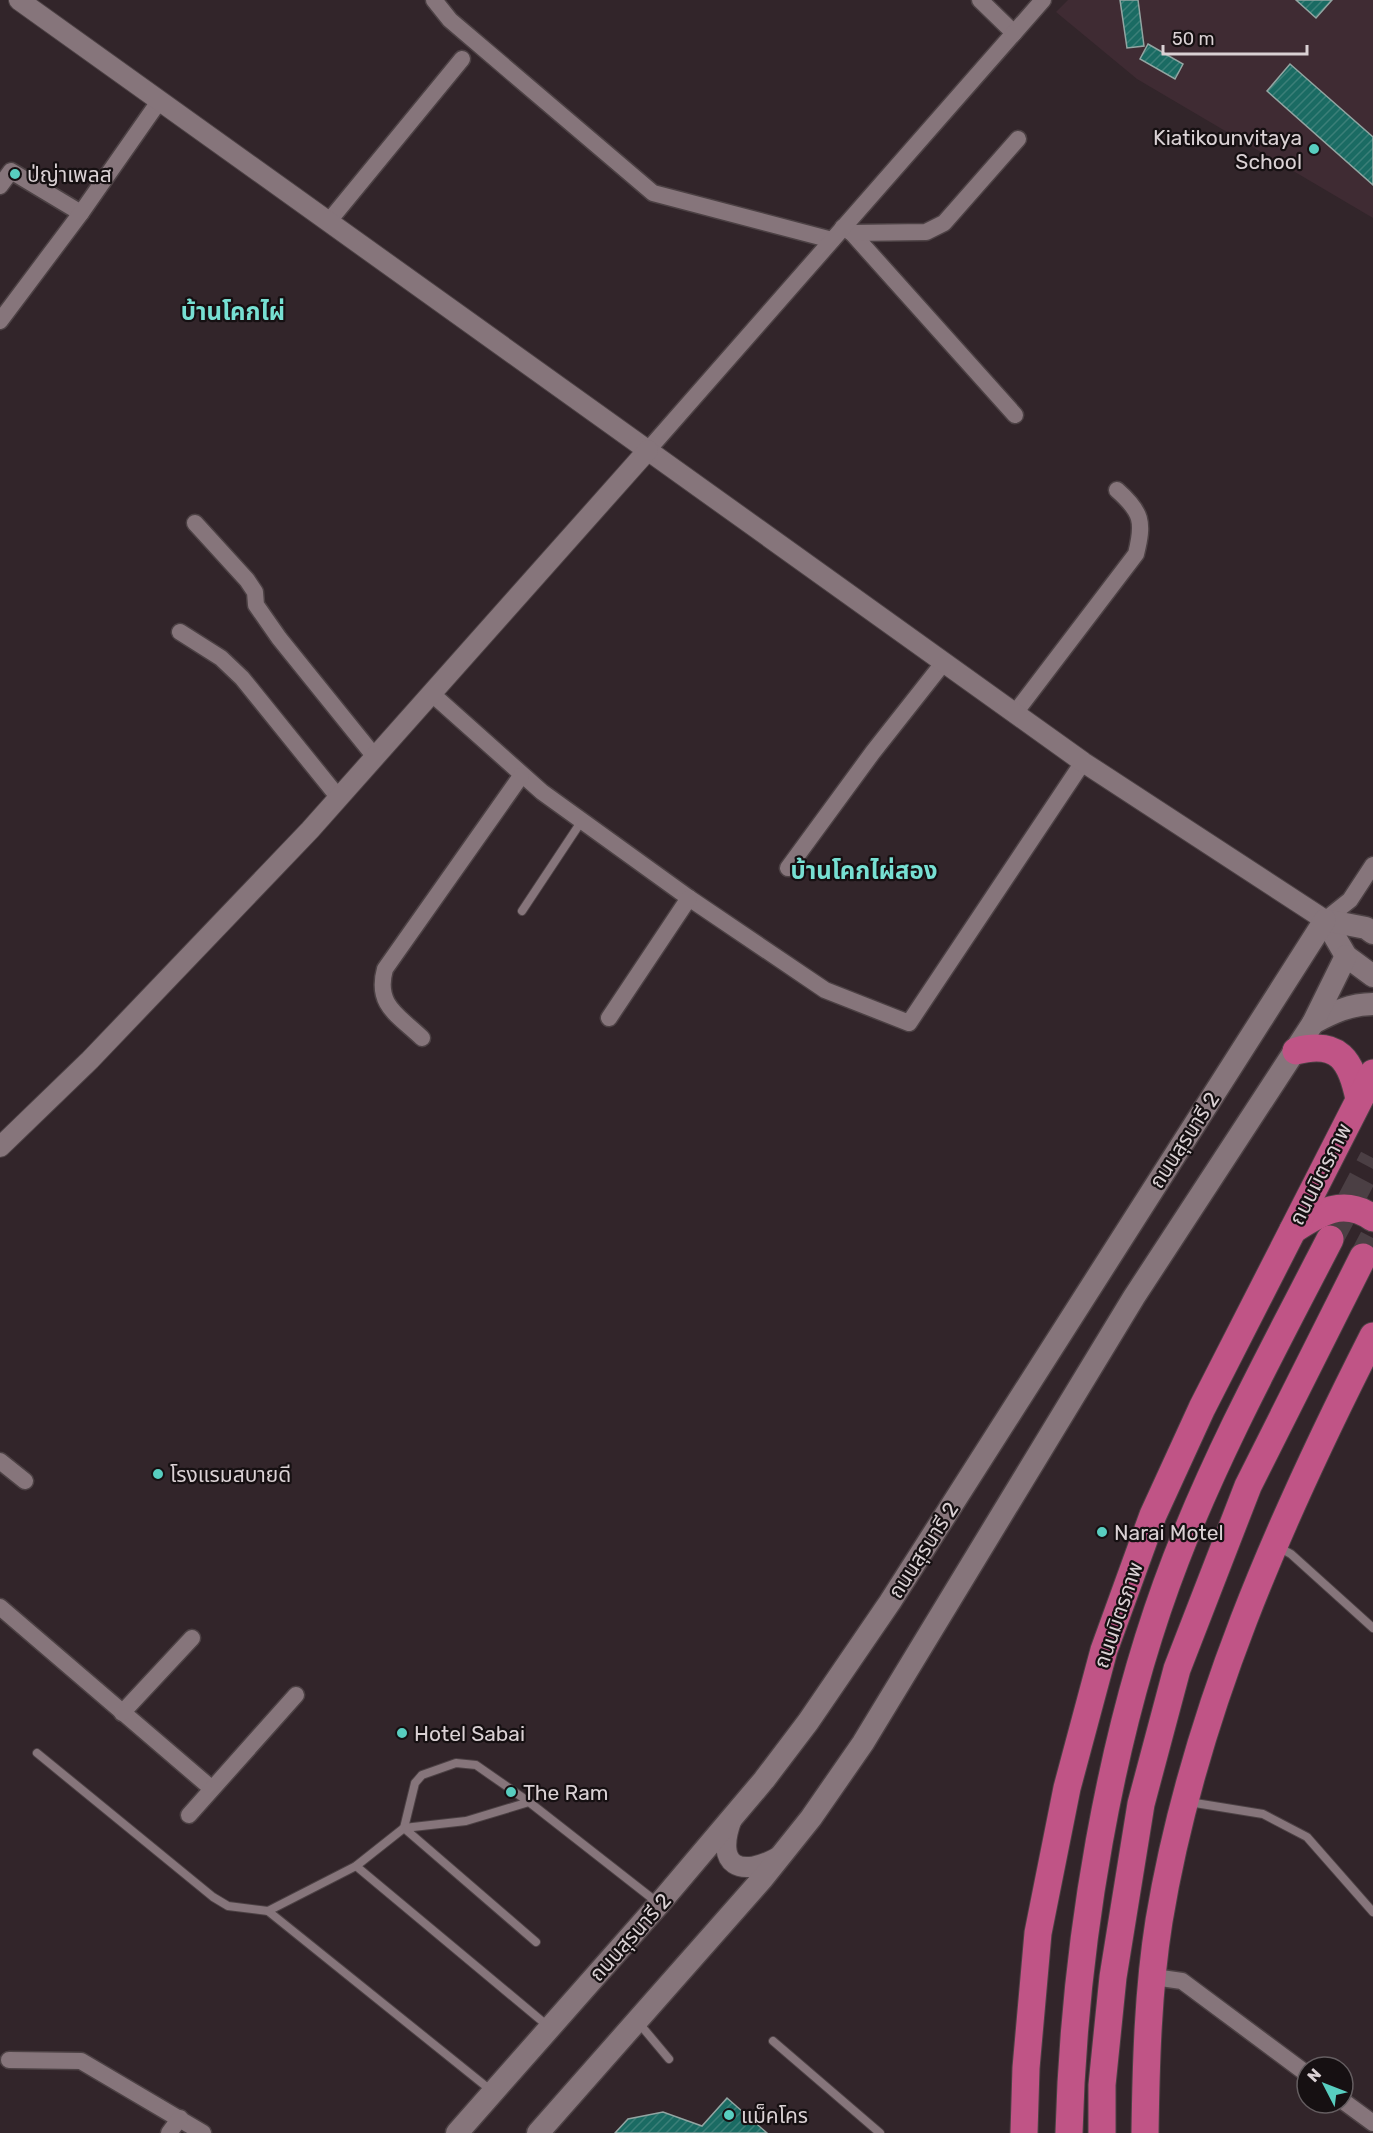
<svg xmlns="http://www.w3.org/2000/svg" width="1373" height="2133" font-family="Rubik,'Noto Sans Thai',sans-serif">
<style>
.built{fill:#3f2b33}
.building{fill:url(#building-hatch);stroke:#92a5a2;stroke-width:1.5}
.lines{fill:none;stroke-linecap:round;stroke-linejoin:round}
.trunk-tunnel{stroke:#4b3f44;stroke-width:27;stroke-dasharray:27 14;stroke-linecap:butt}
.service-casing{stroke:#4c4144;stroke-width:10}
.minor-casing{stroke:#4c4144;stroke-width:19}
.tertiary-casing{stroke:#4c4144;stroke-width:22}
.secondary-casing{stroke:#4c4144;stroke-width:25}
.trunk-casing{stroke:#4c4144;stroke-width:29}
.service{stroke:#86757b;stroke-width:8}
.minor{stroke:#86757b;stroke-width:16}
.tertiary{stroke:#86757b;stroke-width:20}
.secondary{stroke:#86757b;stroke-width:22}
.trunk{stroke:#c05486;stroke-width:27}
.poi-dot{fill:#58cec0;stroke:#161012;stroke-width:2}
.labels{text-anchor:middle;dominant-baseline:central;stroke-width:4.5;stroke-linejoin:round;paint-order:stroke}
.poi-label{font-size:21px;fill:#dad1d4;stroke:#161012;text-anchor:start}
.street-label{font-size:21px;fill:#dad1d4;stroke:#161012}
.quarter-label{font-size:24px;font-weight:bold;fill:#77e0d3;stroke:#161012}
</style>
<defs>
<pattern id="building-hatch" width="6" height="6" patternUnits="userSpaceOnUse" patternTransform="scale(1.5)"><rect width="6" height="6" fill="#1a6b63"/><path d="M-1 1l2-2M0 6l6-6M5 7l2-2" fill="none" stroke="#3b7f78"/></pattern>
</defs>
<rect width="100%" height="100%" fill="#32252a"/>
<polygon class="built" points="1068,0 1373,0 1373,218 1137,79 1056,12"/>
<g class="building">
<polygon points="1120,0 1138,0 1144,46 1127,48"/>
<polygon points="1296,0 1332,0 1316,18"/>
<polygon points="1148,44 1183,64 1175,79 1140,59"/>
<polygon points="1290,64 1373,137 1373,185 1267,91"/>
<polygon points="727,2098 767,2133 615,2133 628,2119 663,2112 702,2126"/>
</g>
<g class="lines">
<g class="trunk-tunnel">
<polyline points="1330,1239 1373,1158"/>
<polyline points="1363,1257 1373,1238"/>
</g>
<defs>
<g id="service">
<polyline points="522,911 581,822"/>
<polyline points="1278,1547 1291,1554 1373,1628"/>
<polyline points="37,1753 213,1897 228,1906 268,1911 493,2092"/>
<polyline points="529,1802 476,1765 456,1763 422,1775 415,1783 404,1828 536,1942"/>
<polyline points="1189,1802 1263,1814 1307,1837 1373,1912"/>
<polyline points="356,1866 549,2027"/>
<polyline points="268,1911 356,1866 404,1828 466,1821 529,1802 658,1903"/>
<polyline points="638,2022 669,2059"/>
<polyline points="773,2041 880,2133"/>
</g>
<g id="minor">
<polyline points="434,0 450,20 653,193 832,240"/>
<polyline points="980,0 1014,33"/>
<polyline points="0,186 11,171 81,213"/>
<polyline points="329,221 462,59"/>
<polyline points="843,227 852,233 1015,415"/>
<polyline points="852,233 926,232 944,223 1018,139"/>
<polyline points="0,321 81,213 160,100"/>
<polyline points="648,450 1043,0"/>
<polyline points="195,523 247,580 255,592 256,605 279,638 375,757"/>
<polyline points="180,632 221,658 242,678 339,798"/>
<polyline points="431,693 542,792 689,898 825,990 909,1023 1083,762"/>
<path d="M 1015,713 L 1136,554 C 1144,522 1142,512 1117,490"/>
<polyline points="788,868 873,752 944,662"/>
<polyline points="1325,920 1350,900 1373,865"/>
<polyline points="609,1018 689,898"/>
<path d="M 422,1038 C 398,1015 375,1005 385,969 L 521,776"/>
<polyline points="0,1461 25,1481"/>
<polyline points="0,1607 211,1788"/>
<polyline points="122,1713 192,1638"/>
<polyline points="189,1815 296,1695"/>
<polyline points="1154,1977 1182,1981 1307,2074"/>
<polyline points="9,2060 81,2061 203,2133"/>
<polyline points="1343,2101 1373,2123"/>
<polyline points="169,2133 180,2118"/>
</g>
<g id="tertiary">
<polyline points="19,0 1083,762 1325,920"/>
<polyline points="0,1147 90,1060 310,830 648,450"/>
<path d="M 732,1819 C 714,1866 740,1879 780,1856"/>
</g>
<g id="secondary">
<polyline points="1325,920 1346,956 1373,976"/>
<polyline points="1325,920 1366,928 1373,933"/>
<path d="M 1313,1023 C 1332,1013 1350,1004 1373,1004"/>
<polyline points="457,2133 659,1904 764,1780 808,1722 890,1602 1325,920"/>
<polyline points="538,2133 763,1878 811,1818 863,1743 1134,1297 1313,1023 1346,956"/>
</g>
<g id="trunk">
<path d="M 1296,1051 C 1339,1040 1351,1060 1359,1099"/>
<path d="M 1293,1230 C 1319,1213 1343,1197 1373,1218"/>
<polyline points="1024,2133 1026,2068 1038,1933 1067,1788 1104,1650 1153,1515 1202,1408 1373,1073"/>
<path d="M 1069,2133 C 1074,1948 1109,1732 1176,1559 C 1219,1448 1276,1344 1330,1239"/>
<polyline points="1102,2133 1102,2085 1113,1977 1141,1804 1177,1669 1248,1486 1363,1257"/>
<path d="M 1145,2133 C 1146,2063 1148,1990 1159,1921 C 1193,1715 1279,1521 1373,1336"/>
</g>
</defs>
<use href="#service" class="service-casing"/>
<use href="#minor" class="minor-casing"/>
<use href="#tertiary" class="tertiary-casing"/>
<use href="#secondary" class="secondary-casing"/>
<use href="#trunk" class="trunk-casing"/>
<use href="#service" class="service"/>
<use href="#minor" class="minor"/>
<use href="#tertiary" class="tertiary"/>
<use href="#secondary" class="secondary"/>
<use href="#trunk" class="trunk"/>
</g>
<g class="poi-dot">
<circle cx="1314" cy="149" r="6"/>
<circle cx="15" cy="174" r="6"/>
<circle cx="158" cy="1474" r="6"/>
<circle cx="1102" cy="1532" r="6"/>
<circle cx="402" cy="1733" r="6"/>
<circle cx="511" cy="1792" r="6"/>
<circle cx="729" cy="2115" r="6"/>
</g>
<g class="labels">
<g class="poi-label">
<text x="1302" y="137" text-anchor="end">Kiatikounvitaya<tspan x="1302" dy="24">School</tspan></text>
<text x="27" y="174">ป่ญ่าเพลส</text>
<text x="170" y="1474">โรงแรมสบายดี</text>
<text x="1114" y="1532">Narai Motel</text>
<text x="414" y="1733">Hotel Sabai</text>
<text x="523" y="1792">The Ram</text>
<text x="741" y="2115">แม็คโคร</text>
</g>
<g class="street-label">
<text transform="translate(1184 1140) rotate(-57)">ถนนสุรนารี 2</text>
<text transform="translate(1320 1174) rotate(-63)">ถนนมิตรภาพ</text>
<text transform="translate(923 1550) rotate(-57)">ถนนสุรนารี 2</text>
<text transform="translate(1118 1615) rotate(-71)">ถนนมิตรภาพ</text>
<text transform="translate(630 1937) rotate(-48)">ถนนสุรนารี 2</text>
</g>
<g class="quarter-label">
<text x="233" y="312">บ้านโคกไผ่</text>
<text x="864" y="871">บ้านโคกไผ่สอง</text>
</g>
</g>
<g transform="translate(1325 2085) rotate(312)"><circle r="28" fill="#161012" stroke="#645d60" stroke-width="1.5"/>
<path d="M0-4.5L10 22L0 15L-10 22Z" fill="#58cec0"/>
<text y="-9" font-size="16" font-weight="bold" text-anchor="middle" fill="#dad1d4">N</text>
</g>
<path d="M1163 45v9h144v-9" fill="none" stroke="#dad1d4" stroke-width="3"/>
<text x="1172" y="45" font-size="18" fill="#dad1d4" stroke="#161012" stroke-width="4.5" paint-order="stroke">50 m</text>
</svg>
